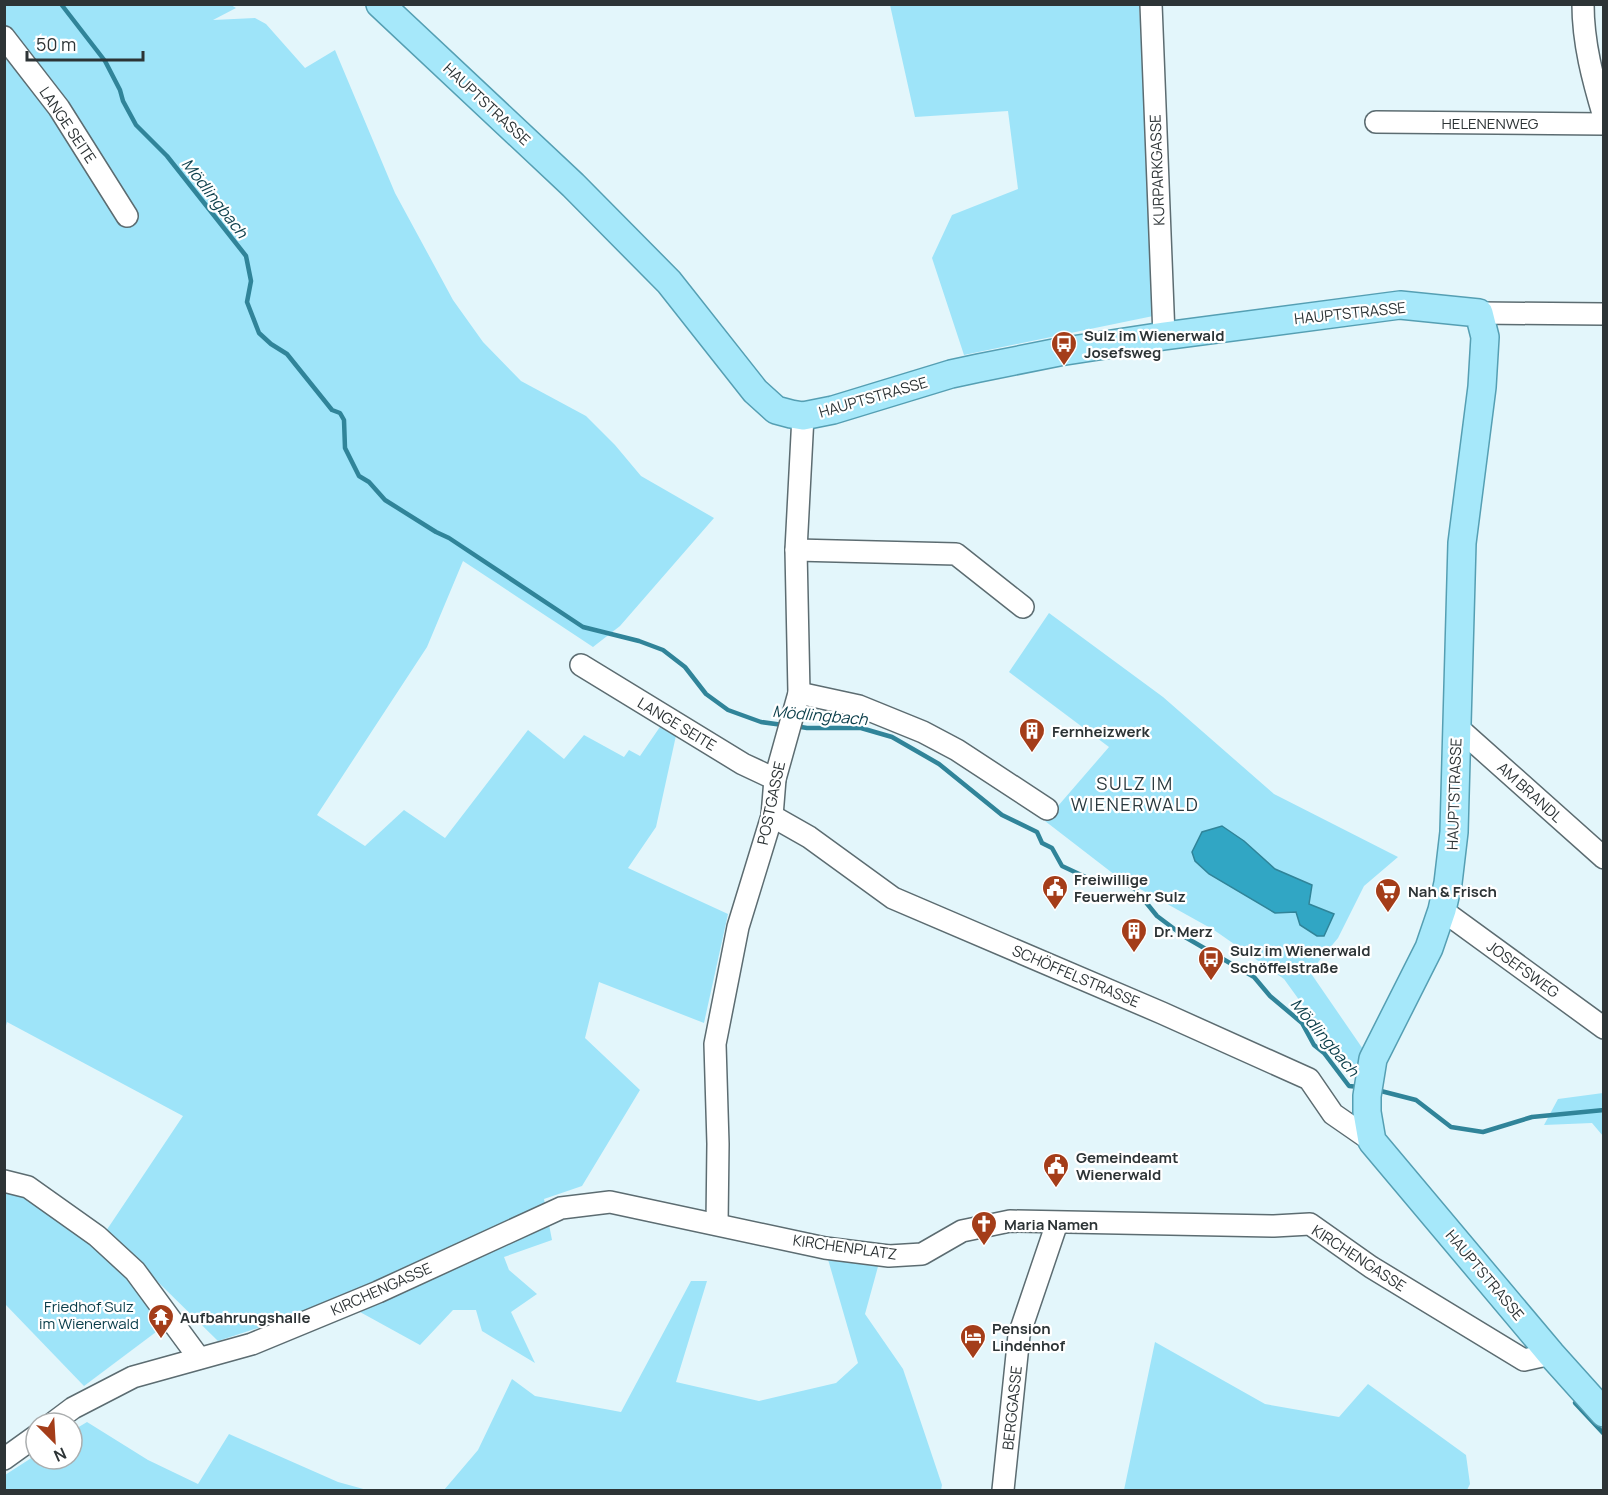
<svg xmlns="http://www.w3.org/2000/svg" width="1608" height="1495" font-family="Manrope,sans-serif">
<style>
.green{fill:#9ee4f9;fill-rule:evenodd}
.water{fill:#31a6c4;stroke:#308499;stroke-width:1.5}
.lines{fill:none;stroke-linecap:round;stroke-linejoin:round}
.stream{stroke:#308499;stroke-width:4.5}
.minor-casing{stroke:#5c6c71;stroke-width:24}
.major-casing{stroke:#559fb3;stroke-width:30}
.minor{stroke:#fff;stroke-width:21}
.major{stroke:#a6e8fa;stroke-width:27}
.labels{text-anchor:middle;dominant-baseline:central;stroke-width:4.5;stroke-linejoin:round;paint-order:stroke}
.street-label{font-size:15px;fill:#2d3436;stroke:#fff}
.poi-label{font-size:15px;font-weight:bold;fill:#2d3436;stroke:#fff;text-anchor:start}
.park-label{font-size:15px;fill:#083c49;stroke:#fff}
.water-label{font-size:16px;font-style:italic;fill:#0a3e4a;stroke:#fff}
.quarter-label{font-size:18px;letter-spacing:1.5px;fill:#2a383d;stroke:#fff}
</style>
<rect width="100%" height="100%" fill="#e3f6fb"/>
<g class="green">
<polygon points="5,5 231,5 236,8 213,20 255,18 266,24 305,68 335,50 395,193 453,300 483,342 521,381 586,416 615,445 641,476 714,518 620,626 593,647 463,561 427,647 317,815 365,846 404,810 445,838 528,730 564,759 584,735 624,757 629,750 640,756 664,721 677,731 656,827 628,868 728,914 704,1023 599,982 585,1038 640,1090 582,1186 544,1199 552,1240 504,1257 509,1270 537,1294 511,1312 535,1363 482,1331 476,1310 453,1310 420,1345 360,1312 440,1273 340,1301 218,1341 106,1231 183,1116 7,1022 5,1029"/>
<polygon points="890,5 1139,5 1158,315 964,355 932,258 952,215 1018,189 1008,111 915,117"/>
<path d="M 1049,613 L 1163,697 L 1274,794 L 1398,857 L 1364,886 L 1338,938 L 1310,972 L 1365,1052 L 1352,1073 L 1284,979 L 1214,930 L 1115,875 L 1045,821 L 1109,747 L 1009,672 ZM 1244,841 L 1275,869 L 1309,904 L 1317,936 L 1300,925 L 1296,912 Z"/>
<polygon points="1603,1093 1603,1136 1592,1123 1544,1125 1558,1099"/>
<polygon points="4,1187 15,1188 64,1219 138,1288 168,1323 84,1386 5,1304"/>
<polygon points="827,1256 879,1263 865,1314 903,1369 942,1485 941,1490 444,1490 478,1450 512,1379 535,1396 621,1412 691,1281 707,1281 676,1382 759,1401 836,1383 858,1363"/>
<polygon points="1155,1342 1265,1404 1339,1417 1368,1384 1466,1455 1470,1484 1467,1490 1124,1490"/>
<polygon points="87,1422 148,1460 198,1484 229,1434 338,1482 367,1490 5,1490 5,1475 36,1455 36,1459 72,1459 72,1431"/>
</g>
<polygon class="water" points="1222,826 1244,841 1275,869 1312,885 1309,904 1334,914 1324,936 1317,936 1300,925 1296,912 1275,913 1209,874 1195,861 1192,852 1202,832"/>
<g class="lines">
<g class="stream">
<polyline points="61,4 105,61 120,90 123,101 136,125 167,156 246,256 251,281 247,302 259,333 271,344 287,354 332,410 340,413 344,420 345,448 359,476 369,482 385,500 436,532 449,538 583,627 639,641 663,650 685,667 706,694 728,710 761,722 783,725"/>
<polyline points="795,726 807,728 861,728 892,737 939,764 1002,815 1037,832 1042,843 1052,848 1062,866 1094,881 1102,881 1117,878 1123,881 1136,890 1157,916 1185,937 1254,977 1270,996 1302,1023 1314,1045 1324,1053 1349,1086 1359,1087"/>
<polyline points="1377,1090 1416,1100 1451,1127 1483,1132 1532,1117 1604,1110"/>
<polyline points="1575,1403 1604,1434"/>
</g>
<defs>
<g id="minor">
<polyline points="1151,4 1164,336"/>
<path d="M 1583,4 C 1583,43 1593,80 1604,117"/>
<polyline points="4,37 59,108 127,216"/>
<polyline points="1376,122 1604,124"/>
<polyline points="1479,313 1604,314"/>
<polyline points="796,550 956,554 1023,607"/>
<polyline points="581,665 743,764 775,779"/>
<polyline points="799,693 859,706 923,732 957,750 1047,809"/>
<polyline points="1456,726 1604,858"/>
<polyline points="772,816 809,837 893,898 1162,1013 1309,1079 1333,1114 1372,1141"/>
<polyline points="1442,910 1604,1028"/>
<polyline points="4,1181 28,1187 97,1236 135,1271 199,1358"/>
<polyline points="717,1224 718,1144 715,1044 738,927 772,816 775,779 799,693 796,550 803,416"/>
<polyline points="53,1423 73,1408 133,1377 252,1344 378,1292 561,1208 610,1202 825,1248 889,1256 922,1254 962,1231 1010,1221 1274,1226 1310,1224 1371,1267 1524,1360 1551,1354"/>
<polyline points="4,1459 36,1436"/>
<polyline points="1003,1490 1019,1335 1057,1223"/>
</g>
<polyline id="major" points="380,4 573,185 669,282 755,391 776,410 791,414 803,416 833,410 951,374 979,368 1059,352 1164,336 1400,305 1479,313 1485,337 1482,387 1462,543 1454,832 1448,883 1442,910 1429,948 1373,1059 1367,1096 1367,1112 1372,1141 1551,1354 1604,1413"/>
</defs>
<use href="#minor" class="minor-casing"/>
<use href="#major" class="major-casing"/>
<use href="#minor" class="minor"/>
<use href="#major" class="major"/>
</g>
<defs>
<symbol id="bus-pin" viewBox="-11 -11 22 30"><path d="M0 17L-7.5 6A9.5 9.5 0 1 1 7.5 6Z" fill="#a43d19" stroke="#fff"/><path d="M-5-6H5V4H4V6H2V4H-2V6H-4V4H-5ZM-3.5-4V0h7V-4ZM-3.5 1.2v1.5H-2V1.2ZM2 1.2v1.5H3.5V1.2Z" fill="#fff"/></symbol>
<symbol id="building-pin" viewBox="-11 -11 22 30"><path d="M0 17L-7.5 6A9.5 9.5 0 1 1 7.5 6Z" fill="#a43d19" stroke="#fff"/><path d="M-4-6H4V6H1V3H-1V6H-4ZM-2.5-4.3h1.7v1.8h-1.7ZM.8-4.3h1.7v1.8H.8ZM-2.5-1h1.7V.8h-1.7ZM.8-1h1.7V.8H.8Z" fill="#fff"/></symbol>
<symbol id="civic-pin" viewBox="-11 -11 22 30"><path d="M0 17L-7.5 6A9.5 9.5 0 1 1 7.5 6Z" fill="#a43d19" stroke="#fff"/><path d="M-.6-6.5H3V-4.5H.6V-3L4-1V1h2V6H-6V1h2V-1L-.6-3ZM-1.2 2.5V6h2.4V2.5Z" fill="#fff"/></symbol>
<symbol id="supermarket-pin" viewBox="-11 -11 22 30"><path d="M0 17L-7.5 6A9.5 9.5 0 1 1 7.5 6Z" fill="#a43d19" stroke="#fff"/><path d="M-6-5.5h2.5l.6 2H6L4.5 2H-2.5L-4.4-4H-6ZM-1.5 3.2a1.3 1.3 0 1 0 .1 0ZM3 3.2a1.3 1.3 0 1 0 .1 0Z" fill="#fff"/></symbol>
<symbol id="church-pin" viewBox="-11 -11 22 30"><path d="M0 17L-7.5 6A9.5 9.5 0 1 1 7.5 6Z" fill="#a43d19" stroke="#fff"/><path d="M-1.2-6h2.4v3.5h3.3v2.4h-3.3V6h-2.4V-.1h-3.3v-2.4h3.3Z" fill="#fff"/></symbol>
<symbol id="temple-pin" viewBox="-11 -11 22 30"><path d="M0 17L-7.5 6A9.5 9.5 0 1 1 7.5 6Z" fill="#a43d19" stroke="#fff"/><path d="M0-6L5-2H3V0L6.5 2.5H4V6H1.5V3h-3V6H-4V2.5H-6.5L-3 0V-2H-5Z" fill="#fff"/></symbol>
<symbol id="hotel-pin" viewBox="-11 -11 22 30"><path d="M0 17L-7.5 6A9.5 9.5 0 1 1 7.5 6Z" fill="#a43d19" stroke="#fff"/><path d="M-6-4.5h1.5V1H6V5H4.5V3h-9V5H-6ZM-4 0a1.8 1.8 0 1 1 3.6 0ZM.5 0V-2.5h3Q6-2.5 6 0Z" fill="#fff"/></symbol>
</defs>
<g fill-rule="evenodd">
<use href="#bus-pin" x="1049" y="329" width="30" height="40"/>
<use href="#building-pin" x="1017" y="716" width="30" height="40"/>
<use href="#civic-pin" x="1040" y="873" width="30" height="40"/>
<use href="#supermarket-pin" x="1373" y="876" width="30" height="40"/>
<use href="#building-pin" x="1119" y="916" width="30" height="40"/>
<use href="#bus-pin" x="1196" y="944" width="30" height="40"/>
<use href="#civic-pin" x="1041" y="1151" width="30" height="40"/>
<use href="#church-pin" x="969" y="1209" width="30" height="40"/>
<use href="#temple-pin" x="146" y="1302" width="30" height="40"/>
<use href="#hotel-pin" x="958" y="1322" width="30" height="40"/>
</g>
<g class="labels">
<g class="street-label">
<text transform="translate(487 104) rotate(43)">HAUPTSTRASSE</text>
<text x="1490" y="123">HELENENWEG</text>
<text transform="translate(68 125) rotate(56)">LANGE SEITE</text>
<text transform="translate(1157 170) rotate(-92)">KURPARKGASSE</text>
<text transform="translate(1350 313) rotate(-6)">HAUPTSTRASSE</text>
<text transform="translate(873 397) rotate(-16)">HAUPTSTRASSE</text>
<text transform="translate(677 724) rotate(31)">LANGE SEITE</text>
<text transform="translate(1530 792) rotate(42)">AM BRANDL</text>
<text transform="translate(1454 794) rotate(-88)">HAUPTSTRASSE</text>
<text transform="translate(771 803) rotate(-78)">POSTGASSE</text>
<text transform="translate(1523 969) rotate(36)">JOSEFSWEG</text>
<text transform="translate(1076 976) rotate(23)">SCHÖFFELSTRASSE</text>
<text transform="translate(845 1247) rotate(8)">KIRCHENPLATZ</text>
<text transform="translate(1359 1258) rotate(33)">KIRCHENGASSE</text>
<text transform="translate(1485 1275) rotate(50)">HAUPTSTRASSE</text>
<text transform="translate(381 1289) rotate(-24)">KIRCHENGASSE</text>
<text transform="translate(1012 1408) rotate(-84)">BERGGASSE</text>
</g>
<g class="poi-label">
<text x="1084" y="335">Sulz im Wienerwald<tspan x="1084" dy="17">Josefsweg</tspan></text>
<text x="1052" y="731">Fernheizwerk</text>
<text x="1074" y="879">Freiwillige<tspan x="1074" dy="17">Feuerwehr Sulz</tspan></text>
<text x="1408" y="891">Nah &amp; Frisch</text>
<text x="1154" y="931">Dr. Merz</text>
<text x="1230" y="950">Sulz im Wienerwald<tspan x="1230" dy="17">Schöffelstraße</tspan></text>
<text x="1076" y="1157">Gemeindeamt<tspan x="1076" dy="17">Wienerwald</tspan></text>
<text x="1004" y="1224">Maria Namen</text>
<text x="180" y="1317">Aufbahrungshalle</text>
<text x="992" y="1328">Pension<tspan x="992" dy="17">Lindenhof</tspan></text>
</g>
<g class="park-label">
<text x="89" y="1306">Friedhof Sulz<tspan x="89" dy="17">im Wienerwald</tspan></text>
</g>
<g class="water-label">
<text transform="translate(215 198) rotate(52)">Mödlingbach</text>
<text transform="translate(820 715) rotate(5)">Mödlingbach</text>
<text transform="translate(1325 1037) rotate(50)">Mödlingbach</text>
</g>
<g class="quarter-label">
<text x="1135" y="783">SULZ IM<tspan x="1135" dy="21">WIENERWALD</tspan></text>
</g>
</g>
<rect width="1608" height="1495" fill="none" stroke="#2d3436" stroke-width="12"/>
<g transform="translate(54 1441) rotate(156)"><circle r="28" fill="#ffffff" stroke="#abaeaf" stroke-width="1.5"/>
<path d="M0-4.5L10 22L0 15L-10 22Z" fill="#a43d19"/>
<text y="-9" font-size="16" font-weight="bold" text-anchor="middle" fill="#2d3436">N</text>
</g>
<path d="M27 51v9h116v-9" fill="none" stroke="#2d3436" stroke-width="3"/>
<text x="36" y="51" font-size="18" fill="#2d3436" stroke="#ffffff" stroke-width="4.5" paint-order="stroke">50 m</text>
</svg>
